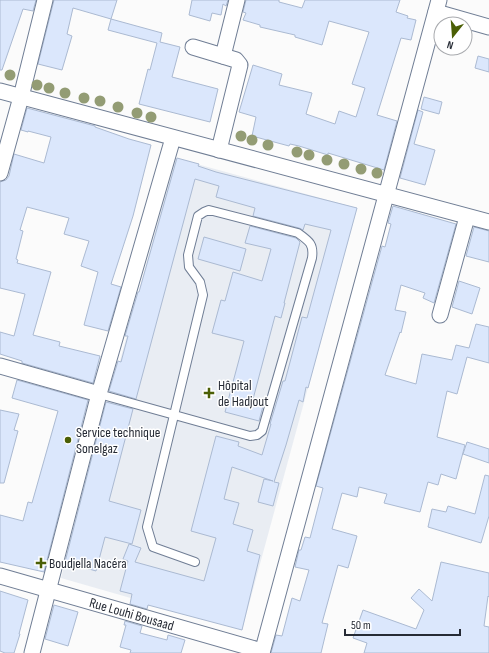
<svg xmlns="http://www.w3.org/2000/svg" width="489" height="653" font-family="'Sofia Sans Condensed',sans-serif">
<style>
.built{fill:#e9edf3}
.building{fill:#dbe7fc;stroke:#abbad2}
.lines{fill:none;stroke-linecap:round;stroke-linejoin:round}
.lane-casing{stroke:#707e95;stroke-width:10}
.street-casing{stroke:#707e95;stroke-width:17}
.lane{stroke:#fff;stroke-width:8}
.street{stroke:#fff;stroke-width:15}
.tree{fill:#939c74}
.poi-dot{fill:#4b5f05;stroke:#fff;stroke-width:1.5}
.labels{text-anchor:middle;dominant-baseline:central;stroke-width:3;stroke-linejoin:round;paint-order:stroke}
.poi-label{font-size:14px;fill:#262b35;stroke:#fff;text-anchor:start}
.street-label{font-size:14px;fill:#262b35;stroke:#fff}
</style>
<rect width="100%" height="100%" fill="#fbfbfb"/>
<polygon class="built" points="175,158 357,208 242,630 61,578"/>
<g class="building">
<polygon points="0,0 36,0 33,11 23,9 2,70 0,70"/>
<polygon points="54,0 117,0 111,19 162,33 160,42 180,47 172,77 218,89 210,122 139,104 148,69 150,70 157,43 108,30 111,19 73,8 67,34 72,36 62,70 38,64"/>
<polygon points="192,0 228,0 226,6 223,4 221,15 212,13 210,21 189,15"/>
<polygon points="246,0 279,0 279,2 302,8 305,0 400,0 396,12 408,16 407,18 416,20 411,40 401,38 377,115 397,121 384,170 328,153 328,155 299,146 290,144 289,146 252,136 256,117 239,112 253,65 282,74 279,85 312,93 306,114 335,124 339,111 356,117 365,88 352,84 369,32 329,21 322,45 295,37 295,35 260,27 260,25 243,20 246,13 243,12"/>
<polygon points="478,56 489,59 489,72 475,68"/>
<polygon points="424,97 442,102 439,114 421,109"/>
<polygon points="27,108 95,126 95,127 129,139 151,145 133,216 111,284 121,287 108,331 84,325 98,272 81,266 89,241 64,234 69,218 27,207 20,230 23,231 16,259 18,260 17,263 51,272 33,335 60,342 59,346 100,356 93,383 22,363 22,361 0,354 0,332 14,336 25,294 0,288 0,182 6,180 9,176 14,154 44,163 51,137 28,131 28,132 21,130"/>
<polygon points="418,110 423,112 414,144 435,150 425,185 400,178"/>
<polygon points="177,158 199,164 198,166 216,172 357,208 308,388 306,387 303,402 299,400 286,445 274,482 279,483 273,506 258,502 264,479 273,481 232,467 224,499 239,503 233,524 253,530 247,551 260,555 242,630 148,605 147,609 130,604 132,594 120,591 128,561 123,559 129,544 141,548 135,562 204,581 216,538 191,531 216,436 239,442 238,446 262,455 271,424 270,424 283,381 285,381 302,317 307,318 331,230 305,224 303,230 299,228 253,216 255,208 216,197 219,186 195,179 136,399 109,391 118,361 121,362 128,336 125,336 138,292 139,292"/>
<polygon points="393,206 456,224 434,303 423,298 425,293 401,285 395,310 406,312 401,333 400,332 385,375 416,384 422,354 452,360 456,345 469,348 476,324 489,327 489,363 467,357 457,394 447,391 437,437 465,445 456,479 441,474 438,485 428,482 420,512 384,503 387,494 359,487 357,497 342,493 332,529 357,536 348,568 338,565 322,623 328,624 321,653 271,653 276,635 282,636 292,598 300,601 309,570 295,567 299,550 301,550 305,537 310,538 323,488 316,486 382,246 385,247 391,224 388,223"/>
<polygon points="250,226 296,238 300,242 284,303 285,303 281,318 275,316 252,403 263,406 259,421 225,412 244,341 212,333 221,300 225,301 233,272 262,281 271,249 245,243"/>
<polygon points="474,227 489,231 489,262 466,256"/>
<polygon points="204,237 246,249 240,271 198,259"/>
<polygon points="459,281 480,288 472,314 452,307"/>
<polygon points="17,380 88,400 44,572 0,562 0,515 23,521 28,502 32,503 58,411 12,398"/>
<polygon points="106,402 133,409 109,501 141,510 132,544 105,537 96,571 65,562"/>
<polygon points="0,410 19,414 14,430 18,431 4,483 0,483"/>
<polygon points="467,442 489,449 489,463 463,454"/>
<polygon points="485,475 489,476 489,516 481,543 428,527 432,509 446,512 448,506 475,514"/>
<polygon points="441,562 489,573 489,597 488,596 484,626 489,627 489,653 364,653 367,643 353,638 363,610 416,629 424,610 411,598 419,589 432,601"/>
<polygon points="0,591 28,600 19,634 20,634 14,653 5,653 0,651"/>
<polygon points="54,605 78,612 68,646 45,639"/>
<polygon points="125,621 142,626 140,633 167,640 168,635 185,640 181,653 130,653 131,650 120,647 126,625 124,625"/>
</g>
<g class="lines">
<defs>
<path id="lane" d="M 99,394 L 250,436 L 257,435 L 262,431 L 312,258 C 314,244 309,241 298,233 L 209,210 L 204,212 L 198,216 L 188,255 L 189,267 L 200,282 L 203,295 L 147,527 L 153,547 L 195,562"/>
<g id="street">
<polyline points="436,12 489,27"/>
<polyline points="193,47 236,60 240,65 219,150"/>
<polyline points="223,56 237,0"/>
<polyline points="0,91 489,222"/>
<polyline points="0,173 21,97 45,0"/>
<polyline points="440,315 467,217"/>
<polyline points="0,366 99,394"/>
<path id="s1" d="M 0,576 L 262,651"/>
<polyline points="32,653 99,394 173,138"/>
<polyline points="262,653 439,0"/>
</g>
</defs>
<use href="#lane" class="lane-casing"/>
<use href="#street" class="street-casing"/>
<use href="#lane" class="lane"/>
<use href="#street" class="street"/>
</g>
<g class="tree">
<circle cx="10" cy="75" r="5.5"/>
<circle cx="37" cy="85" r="5.5"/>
<circle cx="49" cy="88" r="5.5"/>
<circle cx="65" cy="93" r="5.5"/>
<circle cx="84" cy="98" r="5.5"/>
<circle cx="100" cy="101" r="5.5"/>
<circle cx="118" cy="107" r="5.5"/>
<circle cx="137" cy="113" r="5.5"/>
<circle cx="151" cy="117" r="5.5"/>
<circle cx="241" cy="136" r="5.5"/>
<circle cx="252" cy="140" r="5.5"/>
<circle cx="268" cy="145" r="5.5"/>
<circle cx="297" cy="152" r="5.5"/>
<circle cx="309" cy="155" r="5.5"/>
<circle cx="327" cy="160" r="5.5"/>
<circle cx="344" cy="164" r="5.5"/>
<circle cx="361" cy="169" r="5.5"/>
<circle cx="377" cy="173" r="5.5"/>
</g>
<g class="poi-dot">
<path d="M207 387h4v4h4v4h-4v4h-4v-4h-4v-4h4z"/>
<circle cx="68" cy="440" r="4"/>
<path d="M39 557h4v4h4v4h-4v4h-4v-4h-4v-4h4z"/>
</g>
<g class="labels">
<g class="poi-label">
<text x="218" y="385">Hôpital<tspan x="218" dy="16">de Hadjout</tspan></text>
<text x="76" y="432">Service technique<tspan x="76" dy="16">Sonelgaz</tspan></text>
<text x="49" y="563">Boudjella Nacéra</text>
</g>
<g class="street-label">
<text stroke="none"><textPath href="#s1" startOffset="137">Rue Louhi Bousaad</textPath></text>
</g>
</g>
<g transform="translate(453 36) rotate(197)"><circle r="19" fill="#ffffff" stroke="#a8aaae"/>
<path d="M0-3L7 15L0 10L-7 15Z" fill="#4b5f05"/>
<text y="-6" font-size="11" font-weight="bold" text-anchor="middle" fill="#262b35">N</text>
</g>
<path d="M345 629v6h115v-6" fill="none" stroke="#262b35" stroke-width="2"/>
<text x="351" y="629" font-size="12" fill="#262b35" stroke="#ffffff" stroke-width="3" paint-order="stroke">50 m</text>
</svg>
